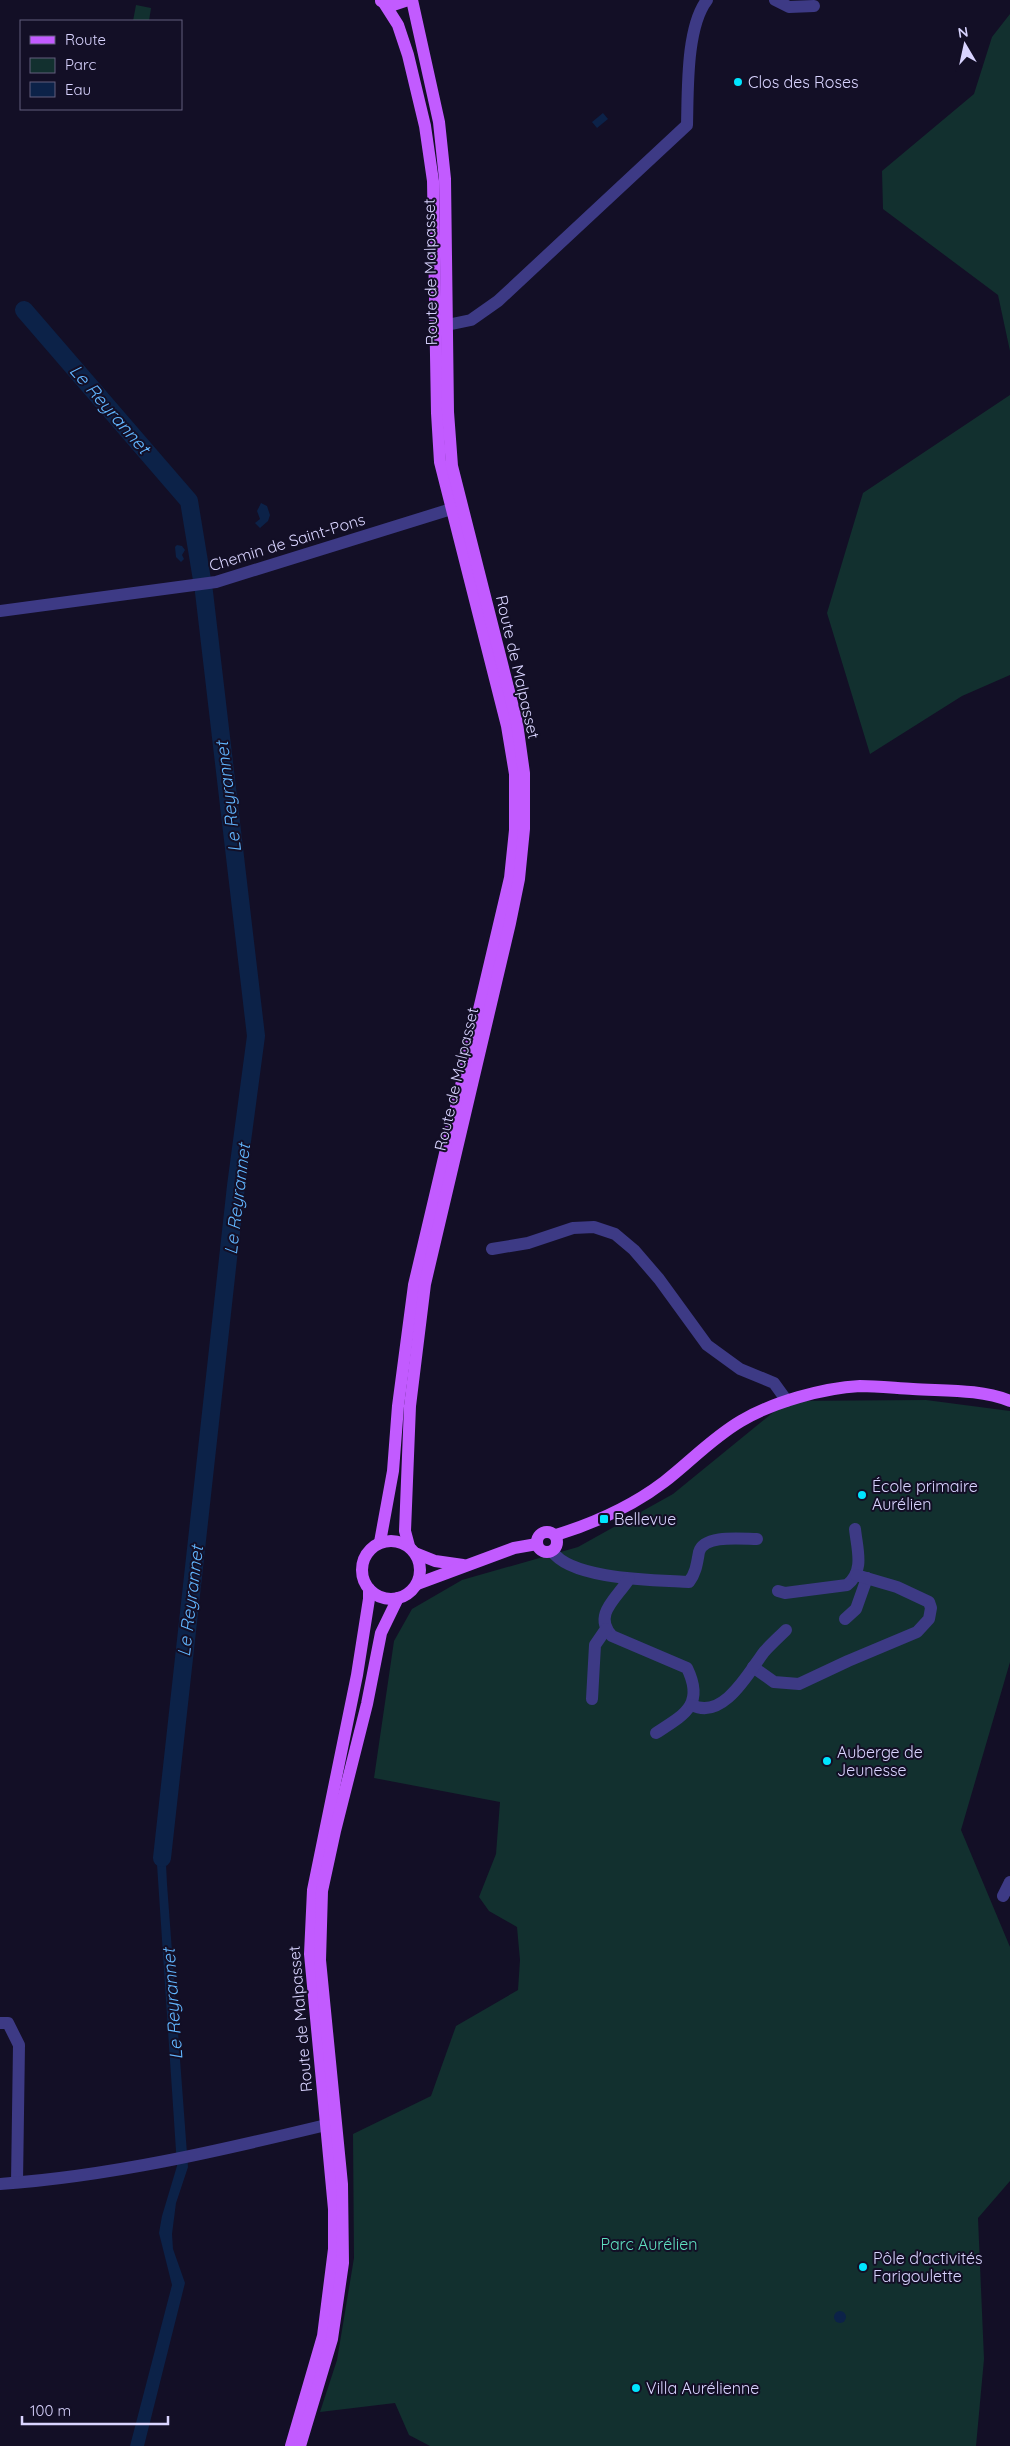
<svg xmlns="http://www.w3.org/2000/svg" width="1010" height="2446" font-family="Quicksand,sans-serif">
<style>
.green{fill:#12302f}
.water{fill:#0c2248}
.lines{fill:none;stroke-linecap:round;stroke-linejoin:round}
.river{stroke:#0c2248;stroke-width:18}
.minor{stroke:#3d3a85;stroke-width:12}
.major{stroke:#c25bff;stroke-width:12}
.poi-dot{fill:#00e5ff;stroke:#130f26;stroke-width:2}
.labels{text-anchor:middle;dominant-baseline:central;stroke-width:4;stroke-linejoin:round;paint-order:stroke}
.poi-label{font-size:16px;fill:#d9d4ff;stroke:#130f26;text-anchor:start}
.street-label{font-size:16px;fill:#d9d4ff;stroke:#130f26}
.park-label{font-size:16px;fill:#5fe0c0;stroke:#130f26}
.water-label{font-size:18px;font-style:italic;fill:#62b6ff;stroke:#130f26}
</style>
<rect width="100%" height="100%" fill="#130f26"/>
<g class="green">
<polygon points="136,5 151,8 149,21 133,21"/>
<polygon points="1010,14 1010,351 998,295 883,209 882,171 974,94 992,37"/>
<polygon points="1010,395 1010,675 962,696 870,754 827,613 863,493"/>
<polygon points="926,1400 1010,1411 1010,1662 961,1830 1010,1947 1010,2181 978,2218 984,2359 976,2446 430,2446 409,2435 395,2403 320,2412 337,2360 354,2258 353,2134 431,2096 456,2026 518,1990 520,1960 517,1927 489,1911 479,1897 496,1854 500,1802 374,1778 394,1641 412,1609 462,1580 578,1547 673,1494 787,1401"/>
</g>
<g class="water">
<polygon points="603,113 608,119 597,128 592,122"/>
<polygon points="261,503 267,506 270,515 268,521 260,528 255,523 260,519 257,511"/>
<polygon points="177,545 182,546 185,550 182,555 184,559 181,562 176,557 175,547"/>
<polygon points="161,1836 167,1836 165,1844 167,1884 188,2167 176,2203 172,2234 173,2249 185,2283 144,2446 130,2446 172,2285 159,2233 162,2216 177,2166 156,1849"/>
<circle cx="840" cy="2317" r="6"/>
</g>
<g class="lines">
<polyline class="river" points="24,310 189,501 204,592 256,1036 236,1186 162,1858"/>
<g class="minor">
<polyline points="775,0 789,7 814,6"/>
<path d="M 447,325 L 471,320 L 498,301 L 687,125 C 688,91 686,27 707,0"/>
<polyline points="0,611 216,582 461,506"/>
<polyline points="492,1249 528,1243 573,1228 594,1227 615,1234 634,1250 659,1279 707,1345 740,1369 774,1383 787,1401"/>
<path d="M 552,1551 C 571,1580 656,1580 689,1582 C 696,1573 697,1563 699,1552 C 704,1534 743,1539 757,1539"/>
<path d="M 629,1579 C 617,1598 592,1615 612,1636 L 687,1668 C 705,1705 684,1715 656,1733"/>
<path d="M 778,1591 L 785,1593 L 847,1585 C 865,1571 857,1549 855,1529"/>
<polyline points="845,1619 856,1609 867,1578"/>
<polyline points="753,1667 774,1682 799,1684 848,1661 917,1632 929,1619 931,1608 929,1602 897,1587 856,1575"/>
<polyline points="592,1699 595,1645 606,1629"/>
<path d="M 692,1705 C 723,1721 749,1672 764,1652 C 771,1644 779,1637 786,1630"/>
<polyline points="1003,1896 1010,1882"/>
<polyline points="0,2023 8,2023 19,2045 17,2182"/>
<path d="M 0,2184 C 111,2176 218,2151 326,2125"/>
</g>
<g class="major">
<polyline points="381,1 393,5 408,0"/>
<circle cx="547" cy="1542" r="10"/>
<path d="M 556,1535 C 595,1523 631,1507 664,1482 C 690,1462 712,1438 741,1421 C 773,1402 823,1388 860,1386 C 877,1386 895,1388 913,1389 C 944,1391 981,1389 1010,1401"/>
<circle cx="391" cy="1570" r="29"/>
<polyline points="380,1542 393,1471 398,1406 414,1285 510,878 515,830 515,774 507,726 440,462 437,413 433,181 425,126 408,55 398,25 384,3"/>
<polyline points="409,1546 405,1531 410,1406 425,1284 510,923 519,879 524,829 524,773 517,723 452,466 448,412 445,179 439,122 412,0"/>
<polyline points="415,1553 435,1561 463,1565"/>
<polyline points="417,1584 514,1548 537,1544"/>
<polyline points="291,2446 323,2336 334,2249 334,2209 310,1954 313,1890 357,1675 369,1599 369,1589"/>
<polyline points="300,2446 332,2339 343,2263 342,2184 320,1960 322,1891 335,1831 367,1704 381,1633 398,1598"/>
</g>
</g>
<g class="poi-dot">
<circle cx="738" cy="82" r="5"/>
<circle cx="862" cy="1495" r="5"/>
<rect x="599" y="1514" width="10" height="10" rx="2.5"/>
<circle cx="827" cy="1761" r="5"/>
<circle cx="863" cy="2267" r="5"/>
<circle cx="636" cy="2388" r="5"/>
</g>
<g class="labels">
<g class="poi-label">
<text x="748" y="82">Clos des Roses</text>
<text x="872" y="1486">École primaire<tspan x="872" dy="18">Aurélien</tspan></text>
<text x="614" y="1519">Bellevue</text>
<text x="837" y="1752">Auberge de<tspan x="837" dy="18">Jeunesse</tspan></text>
<text x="873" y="2258">Pôle d'activités<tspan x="873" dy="18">Farigoulette</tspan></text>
<text x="646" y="2388">Villa Aurélienne</text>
</g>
<g class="street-label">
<text transform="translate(430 272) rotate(-91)">Route de Malpasset</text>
<text transform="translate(287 542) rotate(-17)">Chemin de Saint-Pons</text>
<text transform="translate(518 667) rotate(77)">Route de Malpasset</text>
<text transform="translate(456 1079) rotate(-77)">Route de Malpasset</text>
<text transform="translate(300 2019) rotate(-95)">Route de Malpasset</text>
</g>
<g class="park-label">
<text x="649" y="2244">Parc Aurélien</text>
</g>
<g class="water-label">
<text transform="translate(110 409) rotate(49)">Le Reyrannet</text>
<text transform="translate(228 797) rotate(-97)">Le Reyrannet</text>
<text transform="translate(237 1199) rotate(-83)">Le Reyrannet</text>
<text transform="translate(190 1601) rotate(-83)">Le Reyrannet</text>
<text transform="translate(172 2004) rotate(-94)">Le Reyrannet</text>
</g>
</g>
<rect x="20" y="20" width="162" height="90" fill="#130f26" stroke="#625e7d"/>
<rect x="30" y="36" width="25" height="8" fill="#c25bff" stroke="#625e7d"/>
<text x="65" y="45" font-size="15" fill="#d9d4ff">Route</text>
<rect x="30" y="58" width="25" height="15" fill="#12302f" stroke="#625e7d"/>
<text x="65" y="70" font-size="15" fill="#d9d4ff">Parc</text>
<rect x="30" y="82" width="25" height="15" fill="#0c2248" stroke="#625e7d"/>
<text x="65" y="95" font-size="15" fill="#d9d4ff">Eau</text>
<g transform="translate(965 45) rotate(351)" stroke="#130f26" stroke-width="4" paint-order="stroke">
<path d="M0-4L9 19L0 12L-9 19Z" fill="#d9d4ff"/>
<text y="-8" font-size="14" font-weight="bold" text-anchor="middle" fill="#d9d4ff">N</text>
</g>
<path d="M22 2416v8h146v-8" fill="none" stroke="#d9d4ff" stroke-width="2.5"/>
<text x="30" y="2416" font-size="15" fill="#d9d4ff" stroke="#130f26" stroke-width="4" paint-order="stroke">100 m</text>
</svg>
